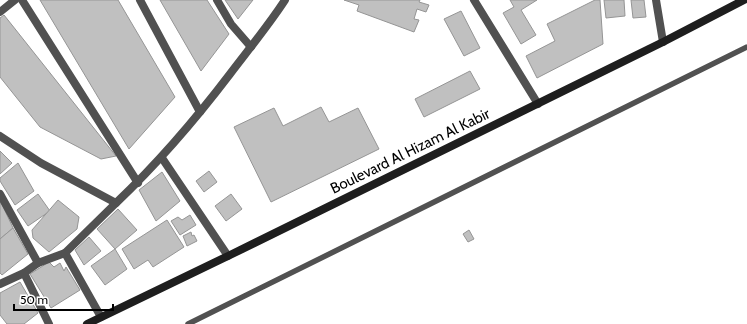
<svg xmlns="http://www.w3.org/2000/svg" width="747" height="324" font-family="Cabin,sans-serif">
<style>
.building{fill:#c0c0c0;stroke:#959595}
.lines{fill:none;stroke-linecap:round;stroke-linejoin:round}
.service{stroke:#515151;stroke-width:5.5}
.minor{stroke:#515151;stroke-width:8}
.secondary{stroke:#1e1e1e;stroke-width:8}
.labels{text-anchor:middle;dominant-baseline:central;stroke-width:3;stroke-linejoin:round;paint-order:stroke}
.street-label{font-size:15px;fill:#000;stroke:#fff}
</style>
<rect width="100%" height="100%" fill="#fff"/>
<g class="building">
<polygon points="40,0 118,0 175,97 129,149"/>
<polygon points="160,0 207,0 229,34 201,71"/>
<polygon points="225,0 253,0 238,19"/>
<polygon points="344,0 420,0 419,2 429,5 426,12 417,9 414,19 419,20 414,32 357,11 359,5"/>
<polygon points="510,0 537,0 521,10 536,35 521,44 503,13 514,7"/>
<polygon points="595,0 600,0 603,44 537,78 526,56 555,41 547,24"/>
<polygon points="604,0 624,0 625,16 606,18"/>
<polygon points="631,0 644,0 646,17 633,18"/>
<polygon points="461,11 480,48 464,56 444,19"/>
<polygon points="4,15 116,156 101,159 40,127 0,77 0,18"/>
<polygon points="470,71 480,89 424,117 415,99"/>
<polygon points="321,107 329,122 358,108 379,149 271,202 234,127 274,108 283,126"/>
<polygon points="0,151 12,163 0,174"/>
<polygon points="18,163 34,191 15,205 0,181 0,178"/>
<polygon points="209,171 217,182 204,192 196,181"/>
<polygon points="162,172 180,201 156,221 139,190"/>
<polygon points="38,194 50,211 28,226 17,210"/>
<polygon points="231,194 242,209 226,221 215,206"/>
<polygon points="0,200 13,228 0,239"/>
<polygon points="58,200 79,217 77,229 49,252 33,238 32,230"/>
<polygon points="118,209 137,230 115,249 97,229"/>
<polygon points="190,215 196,225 180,235 171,221 178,217 182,220"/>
<polygon points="167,220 184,247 153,267 148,260 134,269 122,249"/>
<polygon points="13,228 28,254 2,275 0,273 0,239"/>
<polygon points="469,230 474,239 468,242 463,234"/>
<polygon points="191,232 192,236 194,235 197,241 187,246 183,236"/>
<polygon points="89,237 101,251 84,265 75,250"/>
<polygon points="115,249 127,269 105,285 91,266"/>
<polygon points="49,262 54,267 60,263 64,271 66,267 80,290 51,308 30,274"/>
<polygon points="20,282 38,313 24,324 7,324 0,315 0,293"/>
</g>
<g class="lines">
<polyline class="service" points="188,324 747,47"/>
<g class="minor">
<polyline points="22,0 138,183"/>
<polyline points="140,0 200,112"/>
<polyline points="217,0 231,24 251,47"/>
<polyline points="474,0 538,104"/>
<polyline points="656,0 663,42"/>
<polyline points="0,12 15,0"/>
<path d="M 0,136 L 41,163 L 116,203 C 158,163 195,120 230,74 C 249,49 268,26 285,0"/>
<polyline points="162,158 228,256"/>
<polyline points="0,194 38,263"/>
<polyline points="24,273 49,324"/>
<polyline points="0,284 24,273 38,263 65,253"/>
<polyline points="101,317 65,253 116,203"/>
</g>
<polyline class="secondary" points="87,324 228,256 663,42 744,0"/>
</g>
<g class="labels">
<g class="street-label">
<text transform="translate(410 151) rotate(-26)">Boulevard Al Hizam Al Kabir</text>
</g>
</g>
<path d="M14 304v6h99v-6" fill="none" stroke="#000000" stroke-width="2"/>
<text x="20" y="304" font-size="12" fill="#000000" stroke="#ffffff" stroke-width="3" paint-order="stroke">50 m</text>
</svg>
